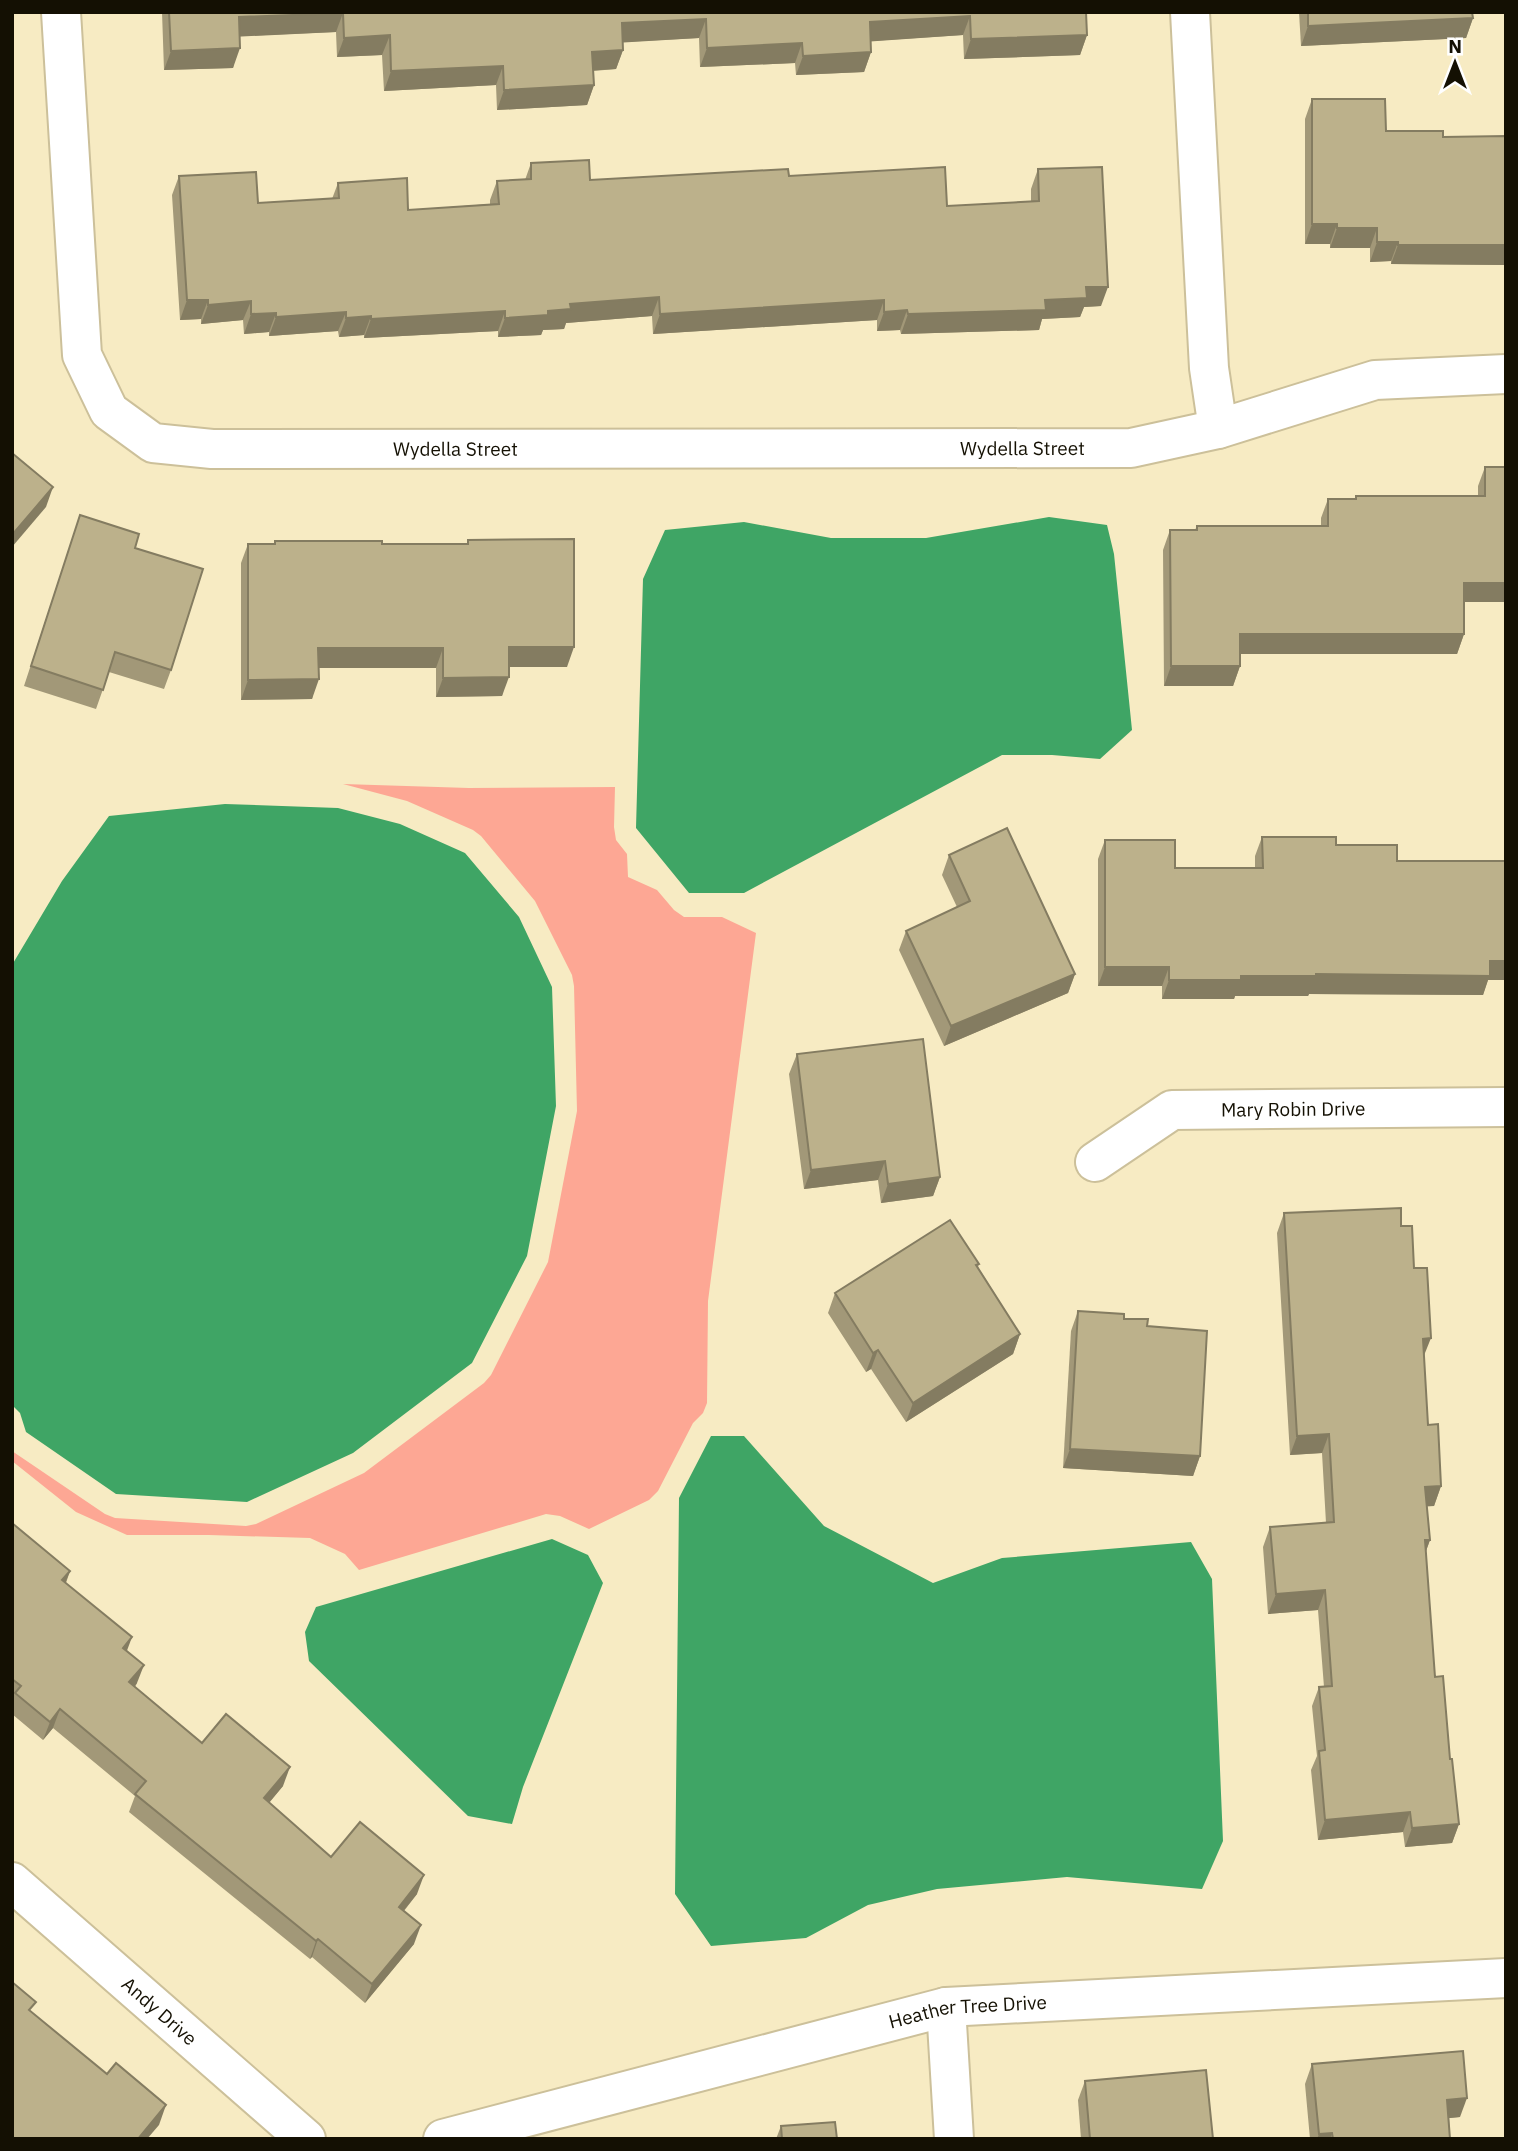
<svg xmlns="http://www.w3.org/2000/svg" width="1518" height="2151" font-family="'IBM Plex Sans',sans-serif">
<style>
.green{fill:#fda794}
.water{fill:#3fa565}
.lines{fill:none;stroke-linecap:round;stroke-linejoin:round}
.minor-casing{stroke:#ccc09a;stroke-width:42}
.minor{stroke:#fff;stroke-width:38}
.wall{fill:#a29878}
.shaded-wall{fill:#847c61}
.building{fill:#bcb18b;stroke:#847c61;stroke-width:2}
.labels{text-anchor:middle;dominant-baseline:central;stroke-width:7;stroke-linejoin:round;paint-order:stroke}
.street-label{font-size:19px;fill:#141003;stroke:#fff}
</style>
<rect width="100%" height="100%" fill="#f7ebc3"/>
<polygon class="green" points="343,784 469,788 615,787 614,827 616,840 627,854 628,877 657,890 674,910 684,917 722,917 756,933 708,1301 707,1403 703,1413 693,1423 658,1491 649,1500 589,1529 560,1516 546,1514 359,1570 345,1554 310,1538 209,1535 127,1535 76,1512 12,1461 12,1451 105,1514 115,1518 246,1526 256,1524 364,1473 484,1383 491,1375 548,1262 577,1111 574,986 572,975 535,901 481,836 473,830 407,801"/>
<g class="water">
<polygon points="1049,517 1107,525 1114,554 1132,730 1100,759 1052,755 1002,755 744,893 689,893 636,828 643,579 665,530 744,522 831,538 926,538"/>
<polygon points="225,804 338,808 400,824 465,853 519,917 552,987 556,1106 527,1256 472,1363 353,1453 247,1502 116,1494 26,1432 20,1413 12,1405 12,965 62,881 109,816"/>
<polygon points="711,1436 744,1436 824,1526 933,1583 1002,1558 1191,1542 1212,1579 1223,1841 1202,1889 1067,1877 937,1889 868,1905 806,1938 711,1946 675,1894 679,1498"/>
<polygon points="552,1539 588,1555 603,1583 523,1787 512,1824 468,1816 309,1661 305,1632 316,1607"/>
</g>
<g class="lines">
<defs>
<g id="minor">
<path id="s1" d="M 61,12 L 82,355 L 109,411 L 153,443 L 212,449 L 1131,448 L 1218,429 L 1375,380 L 1506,374"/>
<polyline points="1190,12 1209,368 1218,429"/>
<path id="s2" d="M 1095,1162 L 1172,1110 L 1506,1107"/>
<path id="s3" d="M 12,1882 L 306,2139"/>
<polyline points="946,2007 954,2139"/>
<path id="s4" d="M 443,2139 L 946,2007 L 1506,1978"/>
</g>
</defs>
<use href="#minor" class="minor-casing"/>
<use href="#minor" class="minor"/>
</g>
<g class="wall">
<polygon points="162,12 1086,12 1087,35 1080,55 964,59 963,35 871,41 871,52 864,72 796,75 795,63 700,67 699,38 623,42 623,50 616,69 593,71 594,85 587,105 497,110 496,85 384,91 382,55 337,57 336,32 240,36 233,68 164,70"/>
<polygon points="1299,12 1472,12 1473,18 1466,38 1301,46"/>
<polygon points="1312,99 1386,131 1443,137 1506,136 1506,265 1391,264 1391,261 1370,262 1370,248 1330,248 1330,244 1305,244 1305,119"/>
<polygon points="531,163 590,180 789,176 947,206 1031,201 1031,189 1038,169 1101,306 1084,307 1080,317 1042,319 1039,330 901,334 900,330 877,331 877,320 653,334 652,316 566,323 564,329 543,330 541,335 498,337 498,331 364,338 364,335 339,337 338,331 269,336 269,332 244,334 243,320 201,324 201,319 180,320 172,195 179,176 258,203 332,199 338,183 408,210 490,204 490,200 497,181 525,180"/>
<polygon points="1485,467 1506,602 1464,602 1464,634 1457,654 1240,654 1240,666 1233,686 1164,686 1163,550 1170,530 1195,530 1197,526 1321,526 1321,518 1328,499 1355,499 1356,496 1478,496 1478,486"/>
<polygon points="80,515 135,548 171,670 164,689 109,672 96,709 24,686"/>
<polygon points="468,540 567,667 509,667 502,696 436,697 436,668 319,668 312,699 241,700 241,563 248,544 274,544 275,541 382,544 467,544"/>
<polygon points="1262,837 1336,845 1397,861 1506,980 1488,980 1483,995 1309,994 1308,996 1235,996 1234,999 1162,999 1162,986 1098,986 1098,859 1105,840 1175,868 1255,868 1255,856"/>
<polygon points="949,855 1075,974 1068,993 944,1046 899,950 906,931 957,907 942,875"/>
<polygon points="797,1054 940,1177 933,1196 881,1203 878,1180 804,1189 789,1074"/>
<polygon points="1284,1213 1401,1226 1414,1268 1424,1356 1428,1425 1441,1486 1434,1506 1427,1506 1430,1540 1426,1551 1435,1677 1450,1759 1459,1824 1452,1843 1405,1847 1403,1832 1318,1840 1311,1770 1317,1756 1312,1706 1319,1687 1324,1687 1318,1610 1268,1614 1263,1547 1270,1527 1326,1523 1322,1453 1290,1455 1277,1233"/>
<polygon points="979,1264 978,1267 1020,1334 1013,1354 906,1422 871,1369 866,1372 828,1313 835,1293"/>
<polygon points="1078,1311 1124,1319 1147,1326 1200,1456 1193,1476 1063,1468 1071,1331"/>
<polygon points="12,1523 70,1571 66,1583 127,1651 137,1683 135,1687 202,1743 283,1786 269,1803 331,1857 417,1894 404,1911 414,1944 365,2003 312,1957 310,1959 129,1812 135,1796 53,1728 43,1740 12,1714"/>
<polygon points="1312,2064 1460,2117 1449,2118 1450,2139 1310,2139 1305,2084"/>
<polygon points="1085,2081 1213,2139 1081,2139 1078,2100"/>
<polygon points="781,2126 837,2139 776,2139"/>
</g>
<g class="shaded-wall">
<polygon points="343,13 336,32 232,37 239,17"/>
<polygon points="970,16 963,35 863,42 870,22"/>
<polygon points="1473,18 1466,38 1301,46 1308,26"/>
<polygon points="706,19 699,38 615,43 622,23"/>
<polygon points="390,35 382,55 337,57 344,38"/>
<polygon points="1087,35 1080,55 964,59 971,39"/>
<polygon points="802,43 795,63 700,67 707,48"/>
<polygon points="240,48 233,68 164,70 171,51"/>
<polygon points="623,50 616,69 585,71 592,52"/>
<polygon points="871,52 864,72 796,75 803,56"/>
<polygon points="503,66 496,85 384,91 391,71"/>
<polygon points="594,85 587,105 497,110 504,90"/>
<polygon points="1312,224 1337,224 1330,244 1305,244"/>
<polygon points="1337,228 1377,228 1370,248 1330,248"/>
<polygon points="1377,242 1398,242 1391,261 1370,262"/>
<polygon points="1398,245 1506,245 1506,265 1391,264"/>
<polygon points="1086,287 1108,287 1101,306 1084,307 1080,317 1042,319 1039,330 901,334 908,314 1045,300"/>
<polygon points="659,297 652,316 566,323 564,329 543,330 541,335 498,337 505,318 570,304"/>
<polygon points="187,300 208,300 201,319 180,320"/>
<polygon points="884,300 877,320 653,334 660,314"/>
<polygon points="251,301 243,320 201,324 208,305"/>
<polygon points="907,310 900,330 877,331 884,312"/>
<polygon points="505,311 498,331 364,338 371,319"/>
<polygon points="346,312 338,331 269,336 276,317"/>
<polygon points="276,313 269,332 244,334 251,314"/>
<polygon points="371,316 364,335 339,337 346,318"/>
<polygon points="53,487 46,507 12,547 12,535"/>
<polygon points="1464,583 1506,583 1506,602 1457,602"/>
<polygon points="1240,634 1464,634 1457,654 1233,654"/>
<polygon points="509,647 574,647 567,667 502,667"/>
<polygon points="318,648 443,648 436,668 311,668"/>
<polygon points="1171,666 1240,666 1233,686 1164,686"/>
<polygon points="509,677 502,696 436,697 443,678"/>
<polygon points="319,679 312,699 241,700 248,680"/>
<polygon points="1490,961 1506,961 1506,980 1488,980 1483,995 1309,994 1308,996 1235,996 1234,999 1162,999 1169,980 1316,974"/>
<polygon points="1105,967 1169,967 1162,986 1098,986"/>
<polygon points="1075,974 1068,993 944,1046 951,1026"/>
<polygon points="885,1161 878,1180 804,1189 811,1170"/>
<polygon points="940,1177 933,1196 881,1203 888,1184"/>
<polygon points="1020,1334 1013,1354 906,1422 913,1403"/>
<polygon points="1431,1338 1423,1358 1423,1339"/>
<polygon points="878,1350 871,1369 866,1372 873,1353"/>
<polygon points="1329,1434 1322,1453 1290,1455 1297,1436"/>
<polygon points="1070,1449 1200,1456 1193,1476 1063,1468"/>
<polygon points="1441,1486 1434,1506 1418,1507 1425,1487"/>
<polygon points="1425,1540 1430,1540 1423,1559"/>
<polygon points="70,1571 63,1589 62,1580"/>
<polygon points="1325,1590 1318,1610 1268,1614 1276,1594"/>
<polygon points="132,1637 125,1656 123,1648"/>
<polygon points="144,1665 137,1683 123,1701 129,1682"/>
<polygon points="60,1709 53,1728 43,1740 50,1722"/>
<polygon points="290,1767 283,1786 257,1817 264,1798"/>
<polygon points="1410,1812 1403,1832 1318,1840 1325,1820"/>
<polygon points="1459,1824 1452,1843 1405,1847 1412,1828"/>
<polygon points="424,1875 417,1894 392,1925 399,1907"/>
<polygon points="421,1925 414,1944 365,2003 372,1984"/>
<polygon points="318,1939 312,1957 310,1959 316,1941"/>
<polygon points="1467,2098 1460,2117 1440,2119 1447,2100"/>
<polygon points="166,2105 159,2125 147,2139 138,2139"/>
<polygon points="1332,2133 1330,2139 1317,2139 1319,2134"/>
</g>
<g class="building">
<polygon points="169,12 1086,12 1087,35 971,39 970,16 870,22 871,52 803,56 802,43 707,48 706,19 622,23 623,50 592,52 594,85 504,90 503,66 391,71 390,35 344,38 343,13 239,17 240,48 171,51"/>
<polygon points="1308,12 1472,12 1473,18 1308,26"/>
<polygon points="1312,99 1385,99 1386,131 1443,131 1443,137 1506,136 1506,245 1398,245 1398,242 1377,242 1377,228 1337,228 1337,224 1312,224"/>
<polygon points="589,160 590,180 788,169 789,176 945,167 947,206 1039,201 1038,169 1102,167 1108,287 1086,287 1087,298 1045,300 1046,310 908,314 907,310 884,312 884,300 660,314 659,297 570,304 571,309 548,311 548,315 505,318 505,311 371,319 371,316 346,318 346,312 276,317 276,313 251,314 251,301 208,305 208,300 187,300 179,176 256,172 258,203 339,198 338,183 407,178 408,210 499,204 497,181 531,179 531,163"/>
<polygon points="12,453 53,487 12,535"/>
<polygon points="1485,467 1506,467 1506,583 1464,583 1464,634 1240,634 1240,666 1171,666 1170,530 1197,530 1197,526 1328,526 1328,499 1356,499 1356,496 1485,496"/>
<polygon points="80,515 139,534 135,548 203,569 171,670 115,652 103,690 31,666"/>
<polygon points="574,539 574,647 509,647 509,677 443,678 443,648 318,648 319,679 248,680 248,544 275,544 275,541 382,541 382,544 468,544 468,540"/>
<polygon points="1007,828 1075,974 951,1026 906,931 970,901 949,855"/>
<polygon points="1262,837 1336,837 1336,845 1397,845 1397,861 1506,861 1506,961 1490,961 1490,976 1316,974 1316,976 1241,976 1241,980 1169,980 1169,967 1105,967 1105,840 1175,840 1175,868 1263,868"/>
<polygon points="923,1039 940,1177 888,1184 885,1161 811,1170 797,1054"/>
<polygon points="1401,1208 1401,1226 1412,1226 1414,1268 1427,1268 1431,1338 1423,1339 1428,1425 1438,1424 1441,1486 1425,1487 1430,1540 1425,1540 1435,1677 1443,1676 1450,1759 1452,1759 1459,1824 1412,1828 1410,1812 1325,1820 1319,1751 1325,1750 1319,1687 1332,1686 1325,1590 1276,1594 1270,1527 1334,1522 1329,1434 1297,1436 1284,1213"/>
<polygon points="950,1220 979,1264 976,1265 1020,1334 913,1403 878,1350 873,1353 835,1293"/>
<polygon points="1078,1311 1124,1314 1124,1319 1148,1319 1147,1326 1207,1331 1200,1456 1070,1449"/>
<polygon points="12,1523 70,1571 62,1580 132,1637 123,1648 144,1665 129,1682 202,1743 226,1714 290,1767 264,1798 331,1857 360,1822 424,1875 399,1907 421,1925 372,1984 318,1939 316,1941 135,1794 146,1781 60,1709 50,1722 15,1693 21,1686 12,1679"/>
<polygon points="12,1982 36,2002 29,2010 107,2074 116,2063 166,2105 138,2139 12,2139"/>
<polygon points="1463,2051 1467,2098 1447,2100 1450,2139 1333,2139 1332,2133 1319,2134 1312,2064"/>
<polygon points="1206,2070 1213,2139 1090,2139 1085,2081"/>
<polygon points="835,2122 837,2139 782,2139 781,2126"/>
</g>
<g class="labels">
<g class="street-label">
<text stroke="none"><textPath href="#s1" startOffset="1330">Wydella Street</textPath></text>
<text stroke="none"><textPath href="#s1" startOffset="763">Wydella Street</textPath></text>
<text stroke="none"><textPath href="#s2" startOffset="214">Mary Robin Drive</textPath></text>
<text stroke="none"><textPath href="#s3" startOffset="196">Andy Drive</textPath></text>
<text stroke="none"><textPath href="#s4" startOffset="541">Heather Tree Drive</textPath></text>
</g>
</g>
<rect width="1518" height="2151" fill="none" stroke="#141003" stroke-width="28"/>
<g transform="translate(1455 63)" stroke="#ffffff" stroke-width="5" paint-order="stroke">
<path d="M0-5L12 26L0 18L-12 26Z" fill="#141003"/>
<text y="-10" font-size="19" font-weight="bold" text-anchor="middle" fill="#141003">N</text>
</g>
</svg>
